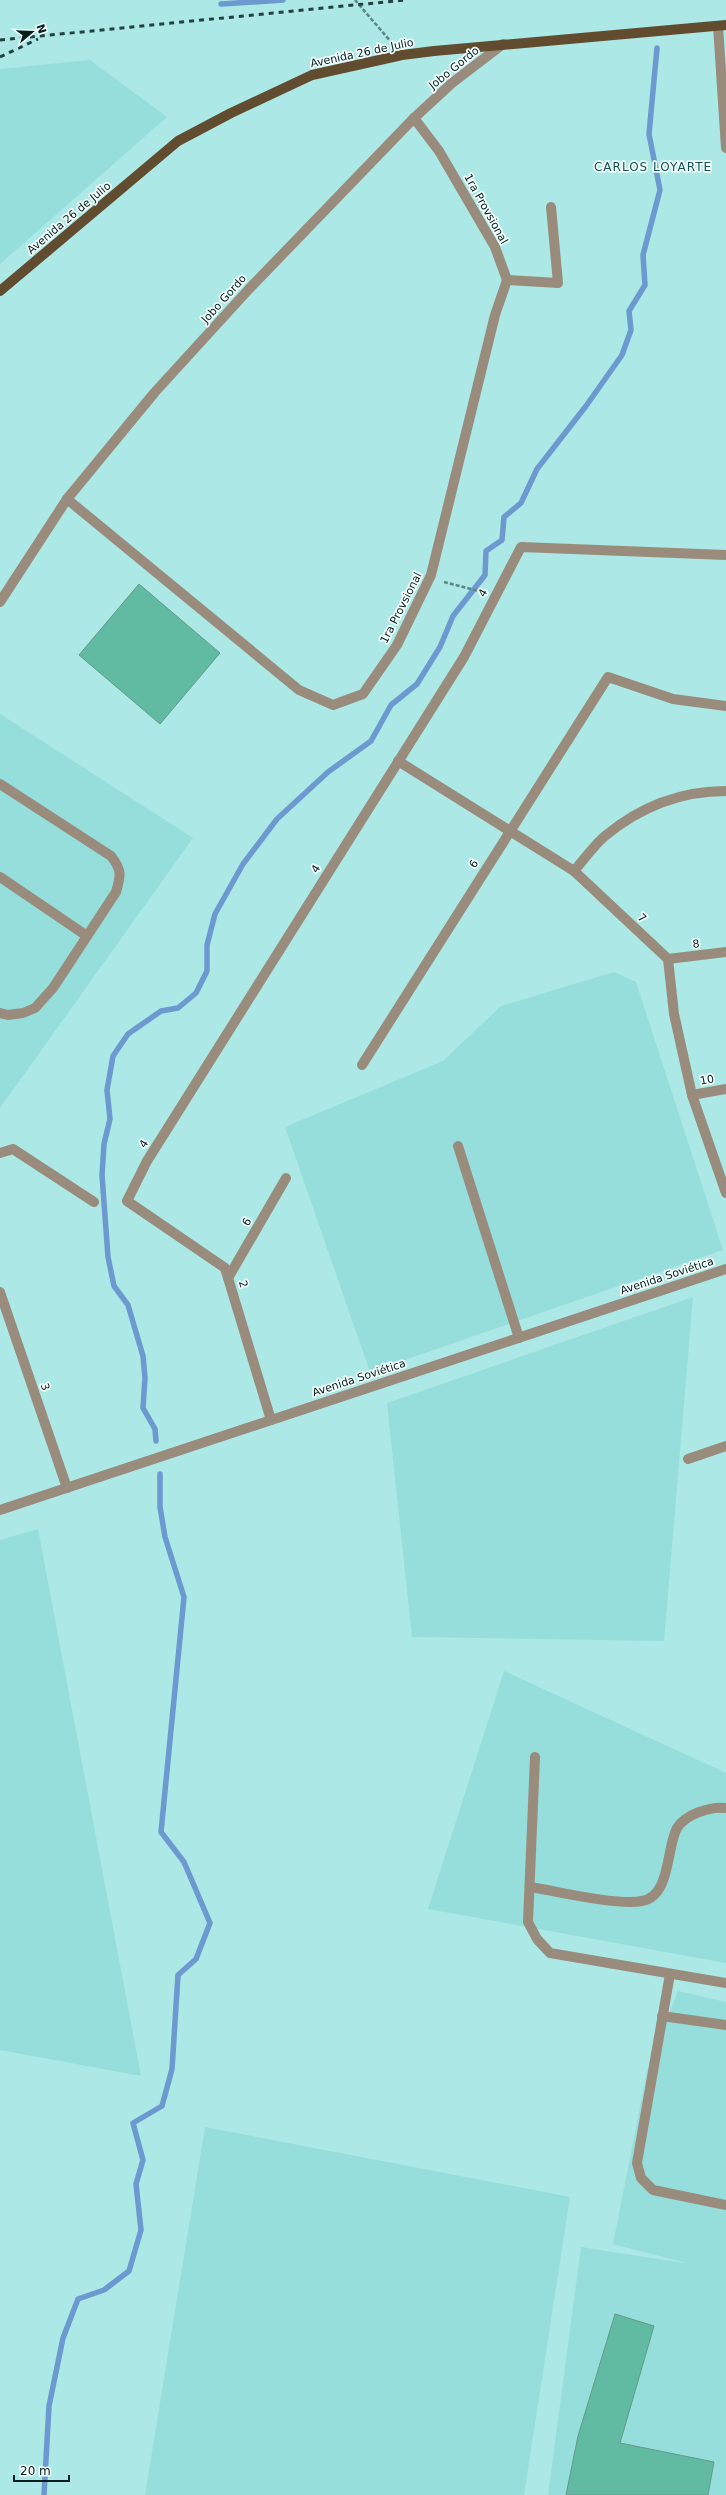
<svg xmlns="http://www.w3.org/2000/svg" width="726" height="2495" font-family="'DejaVu Sans',sans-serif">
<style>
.built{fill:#96dedc}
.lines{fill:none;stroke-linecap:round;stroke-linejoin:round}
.stream{stroke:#6c99cf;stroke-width:5.5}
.building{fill:#61bba2;stroke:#649989}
.path{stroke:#5b8785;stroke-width:2.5;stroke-dasharray:4 2;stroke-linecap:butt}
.minor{stroke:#998c7c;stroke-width:10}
.major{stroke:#624c2f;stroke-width:10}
.rail{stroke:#224140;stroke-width:3;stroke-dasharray:5 5;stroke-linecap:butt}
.labels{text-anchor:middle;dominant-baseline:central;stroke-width:3.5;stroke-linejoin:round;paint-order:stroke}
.street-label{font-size:11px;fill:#051e1d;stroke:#f3fffe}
.neighbourhood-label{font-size:12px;letter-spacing:1px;fill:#125251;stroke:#f3fffe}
</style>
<rect width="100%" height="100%" fill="#abe8e6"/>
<g class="built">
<polygon points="90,60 167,117 0,264 0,69"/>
<polygon points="0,714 193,838 0,1108"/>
<polygon points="614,972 636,982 723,1250 370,1372 285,1127 443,1061 501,1006"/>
<polygon points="693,1297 664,1641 412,1637 387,1403"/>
<polygon points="38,1529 141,2076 0,2050 0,1540"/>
<polygon points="504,1671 726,1773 726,1963 428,1909"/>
<polygon points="678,1991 726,2002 726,2495 548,2495 581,2247 690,2264 613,2244 647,2072"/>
<polygon points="205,2127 570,2197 524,2495 145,2495"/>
</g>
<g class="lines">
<g class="stream">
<polyline points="221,4 283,0"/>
<polyline points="156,1441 155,1429 143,1408 145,1378 143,1356 128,1305 114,1286 108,1257 102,1175 104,1144 110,1119 107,1090 113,1056 128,1034 161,1011 178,1008 196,993 207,971 207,945 215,914 243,864 277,819 328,772 371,741 391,705 417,684 440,647 453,616 485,575 486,551 502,540 504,517 521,503 537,469 586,406 622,355 631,330 629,311 645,285 643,255 660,190 649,134 657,48"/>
<polyline points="44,2495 49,2406 63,2338 78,2299 104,2290 129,2271 141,2230 136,2184 143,2160 133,2123 162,2106 172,2069 178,1975 196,1959 210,1923 184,1862 161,1832 184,1597 165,1537 160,1507 160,1474"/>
</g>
</g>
<g class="building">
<polygon points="139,584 220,653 160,724 79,655"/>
<polygon points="615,2314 654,2326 620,2443 714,2462 708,2495 566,2495 578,2436"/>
</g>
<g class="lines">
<g class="path">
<polyline points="355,0 392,43"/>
<polyline points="444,582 483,592"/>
</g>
<g class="minor">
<polyline points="718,26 726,148"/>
<polyline points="507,280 558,283 551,207"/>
<polyline points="67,499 299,690 333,705 363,694 397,645 431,575 495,315 507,280 495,247 439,151 414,118"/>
<polyline points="0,602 67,499 155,392 249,289 414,118 452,83 503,44"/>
<polyline points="398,761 574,871 668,959 674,1014 692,1095 726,1193"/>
<path d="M 0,784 L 111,856 C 122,870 121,875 116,892 L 53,988 L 35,1008 L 23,1013 L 8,1015 L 0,1013"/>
<path d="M 574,871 C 584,860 593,846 605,836 C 640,807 681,791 726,791"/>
<polyline points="0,877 87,936"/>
<polyline points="668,959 726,952"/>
<polyline points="362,1065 608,677 673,699 726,706"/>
<polyline points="692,1095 726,1089"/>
<polyline points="458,1146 519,1338"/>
<polyline points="0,1153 13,1149 94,1202"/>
<polyline points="228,1278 286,1178"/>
<polyline points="0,1292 67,1488"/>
<polyline points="271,1420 225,1268 127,1201 147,1161 464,657 521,547 726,555"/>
<polyline points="688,1459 726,1446"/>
<polyline points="0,1510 726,1269"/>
<polyline points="535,1757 528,1922 537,1939 550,1953 726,1983"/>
<path d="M 530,1887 C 557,1891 617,1906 642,1901 C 671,1896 666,1848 677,1828 C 686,1814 711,1806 726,1808"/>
<polyline points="670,1974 637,2163 641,2178 653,2190 726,2205"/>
<polyline points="662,2016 726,2025"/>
</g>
<polyline class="major" points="0,291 178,141 231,113 312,75 402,55 434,51 726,25"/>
<g class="rail">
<polyline points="0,40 405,0"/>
<polyline points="0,57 38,39"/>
</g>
</g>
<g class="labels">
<g class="street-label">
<text transform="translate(362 53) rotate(-12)">Avenida 26 de Julio</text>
<text transform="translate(454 68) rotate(-39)">Jobo Gordo</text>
<text transform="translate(486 209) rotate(61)">1ra Provsional</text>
<text transform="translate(69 218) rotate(-40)">Avenida 26 de Julio</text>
<text transform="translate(224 299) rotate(-48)">Jobo Gordo</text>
<text transform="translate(483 593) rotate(-62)">4</text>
<text transform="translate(401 608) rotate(-63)">1ra Provsional</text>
<text transform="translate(474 864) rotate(-58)">6</text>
<text transform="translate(316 869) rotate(-58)">4</text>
<text transform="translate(642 918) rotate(43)">7</text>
<text transform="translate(696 944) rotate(-7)">8</text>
<text transform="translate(707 1080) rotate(-11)">10</text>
<text transform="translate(144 1144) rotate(-58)">4</text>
<text transform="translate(247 1222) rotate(-60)">6</text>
<text transform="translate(667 1276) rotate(-18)">Avenida Soviética</text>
<text transform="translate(243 1284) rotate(73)">2</text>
<text transform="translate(359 1378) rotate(-18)">Avenida Soviética</text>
<text transform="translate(45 1387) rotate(71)">3</text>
</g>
<g class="neighbourhood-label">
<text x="653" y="167">CARLOS LOYARTE</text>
</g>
</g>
<g transform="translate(32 32) rotate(71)" stroke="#f3fffe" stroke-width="3" paint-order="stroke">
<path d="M0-3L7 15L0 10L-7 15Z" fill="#051e1d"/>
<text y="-6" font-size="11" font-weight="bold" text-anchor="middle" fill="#051e1d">N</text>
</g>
<path d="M14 2475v6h55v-6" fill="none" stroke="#051e1d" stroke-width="2"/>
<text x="20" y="2475" font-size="12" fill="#051e1d" stroke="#f3fffe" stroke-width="3" paint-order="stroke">20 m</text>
</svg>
